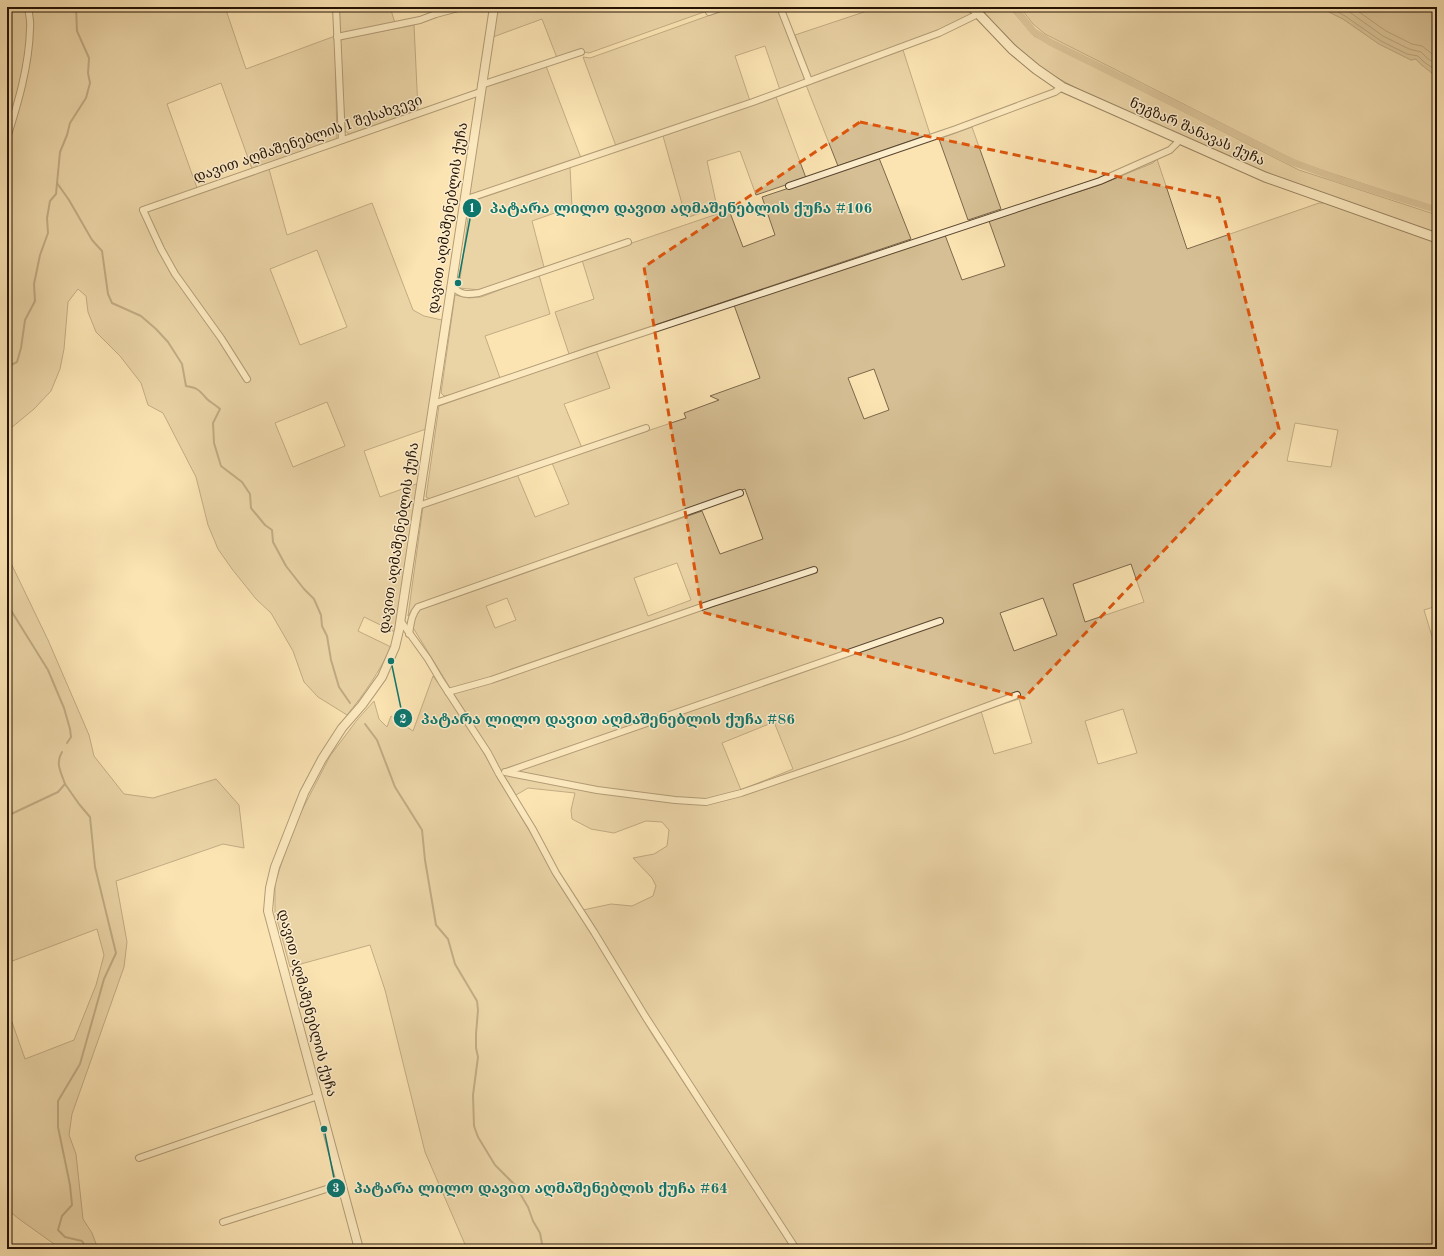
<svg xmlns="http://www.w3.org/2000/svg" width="1444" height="1256" font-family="'Old Standard TT','Noto Serif Georgian',serif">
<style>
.green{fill:#d6bf94;stroke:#7d684c;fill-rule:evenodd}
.water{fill:#b29c76;stroke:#796548}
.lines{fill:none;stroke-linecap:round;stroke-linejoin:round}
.shore{stroke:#6b573c;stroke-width:1}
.stream{stroke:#796548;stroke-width:2}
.canal{stroke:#b29c76;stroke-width:7}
.minor-casing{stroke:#5a462f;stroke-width:8}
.tertiary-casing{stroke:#5a462f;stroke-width:10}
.secondary-casing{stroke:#241203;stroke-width:11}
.minor{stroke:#fcedcd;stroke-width:6}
.tertiary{stroke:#fcedcd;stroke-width:8}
.secondary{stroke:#fcedcd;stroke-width:9}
.marked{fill:none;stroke:#de550c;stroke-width:3;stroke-dasharray:8 5;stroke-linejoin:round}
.labels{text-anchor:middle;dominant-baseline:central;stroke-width:3;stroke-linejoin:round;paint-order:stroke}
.street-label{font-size:14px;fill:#241203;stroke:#fcedcd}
.leader{fill:none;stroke:#0f766e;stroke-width:1.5}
.callout-dot{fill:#0f766e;stroke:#fcedcd;stroke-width:1.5}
.mark-label{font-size:12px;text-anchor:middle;font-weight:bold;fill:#fff}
.callout-label{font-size:15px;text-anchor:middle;font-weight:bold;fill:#0f766e;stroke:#fcedcd;stroke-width:3;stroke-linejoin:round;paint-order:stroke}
</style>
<rect width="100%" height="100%" fill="#fbe3b2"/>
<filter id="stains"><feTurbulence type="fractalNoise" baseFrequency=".005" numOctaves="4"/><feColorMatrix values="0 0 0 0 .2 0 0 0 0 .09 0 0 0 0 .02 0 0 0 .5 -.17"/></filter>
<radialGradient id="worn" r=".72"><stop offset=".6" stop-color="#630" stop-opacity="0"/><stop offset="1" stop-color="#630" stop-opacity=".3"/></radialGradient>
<g class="green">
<path d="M 7,7 L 139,7 L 140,10 L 150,7 L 225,7 L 246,69 L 335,36 L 337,145 L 269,169 L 287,235 L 372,203 L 413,310 L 424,316 L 442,320 L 426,429 L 364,451 L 380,497 L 419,483 L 395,632 L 364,617 L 358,631 L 391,647 C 380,671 364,694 347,715 L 318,697 L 304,682 L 293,651 L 271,613 L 256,599 L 232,569 L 218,549 L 208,525 L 196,477 L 163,413 L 148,405 L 141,383 L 120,356 L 96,332 L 88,312 L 86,296 L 78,289 L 68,302 L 64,349 L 60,369 L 51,391 L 34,409 L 11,428 L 7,434 ZM 221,83 L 252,169 L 197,188 L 167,104 ZM 317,250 L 347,327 L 300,345 L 270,269 ZM 327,402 L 345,446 L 293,467 L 275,423 Z"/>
<polygon points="338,7 390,7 395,23 340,34"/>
<polygon points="498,7 718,7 589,53 578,51 557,58 542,19 493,37"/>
<polygon points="733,7 777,7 805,80 780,90 765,46 735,56 750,101 616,146 583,57 590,58"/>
<polygon points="879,7 967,7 973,13 938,31 811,78 795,35"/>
<path d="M 979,7 L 1009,7 L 1034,36 L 1299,170 L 1437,215 L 1437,234 L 1275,178 L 1082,91 C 1059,79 1036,67 1017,49 C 1004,36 992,21 979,7 Z"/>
<path d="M 1020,7 L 1323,7 L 1329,12 L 1343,19 L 1379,44 L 1411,60 L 1416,59 C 1421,66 1428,69 1434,75 L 1437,75 L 1437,208 L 1300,163 L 1045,34 L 1033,24 Z"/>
<polygon points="414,25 418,110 349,134 345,131 340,42 342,39"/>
<polygon points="903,50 930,134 838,166 806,85"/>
<polygon points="546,66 581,158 469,197 486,85"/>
<polygon points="776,97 806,178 756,195 740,151 707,161 717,207 686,218 663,136"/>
<polygon points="972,127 1001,209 968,220 939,139"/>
<polygon points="879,158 911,239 569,354 555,312 594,299 582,260 729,210 743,247 775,235 762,197"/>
<path d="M 1157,159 L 1187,249 L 1319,203 L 1324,203 L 1437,241 L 1437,606 L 1424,610 L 1437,653 L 1437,1249 L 799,1249 L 717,1121 L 648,1017 L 583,910 L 611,904 L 632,906 L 653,896 L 656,886 L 652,878 L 633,858 L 654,854 L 667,846 L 669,830 L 662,822 L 646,821 L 614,833 L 591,829 L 572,819 L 571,810 L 575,793 L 528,788 L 516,795 L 412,626 L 415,615 L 419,610 L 702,511 L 720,554 L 763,539 L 745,489 L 417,604 L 408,616 L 423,507 L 517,474 L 535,517 L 569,504 L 552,463 L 686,418 L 684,413 L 719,400 L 710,396 L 760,378 L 734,305 L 945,235 L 962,280 L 1005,266 L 989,221 L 1099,185 L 1153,163 ZM 874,369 L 889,410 L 864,419 L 848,378 ZM 1295,423 L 1338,430 L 1331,467 L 1287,461 ZM 677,563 L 691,600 L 648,616 L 634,578 ZM 1131,564 L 1144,602 L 1085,622 L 1073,584 ZM 507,598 L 516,620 L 495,628 L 486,606 ZM 1043,598 L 1057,635 L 1014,651 L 1000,613 ZM 1019,699 L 1032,743 L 994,754 L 981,711 ZM 1123,709 L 1137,753 L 1098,764 L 1085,721 ZM 774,722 L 793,769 L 741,790 L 722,743 Z"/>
<polygon points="570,167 572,207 532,221 544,267 480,290 459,288 470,202"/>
<polygon points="539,275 550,314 485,336 500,378 450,395 444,396 441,393 455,295 469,298 481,297"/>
<polygon points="596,350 610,388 564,404 582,448 430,499 426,497 439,406"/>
<polygon points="7,555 48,640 89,735 94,756 124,794 153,798 216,779 239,805 244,848 223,844 116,881 127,942 124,967 72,1114 69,1135 76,1154 83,1219 92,1233 98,1249 61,1249 19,1219 7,1209 7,1008 25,1059 74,1040 96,985 104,955 97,929 7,963"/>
<polygon points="433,676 459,710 509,797 653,1036 762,1202 792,1249 467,1249 425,1152 385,990 370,945 290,967 275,912 275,883 284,856 300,814 330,756 357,720 374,701 379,719 387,727 391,716 413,731"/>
</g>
<path class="water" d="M 1323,7 L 1437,7 L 1437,75 L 1434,75 C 1428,69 1421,66 1416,59 L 1411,60 L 1379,44 L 1343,19 L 1329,12 Z"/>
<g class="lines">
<g class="shore">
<polyline points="1329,7 1345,16 1381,41 1407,54 1418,56 1424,62 1437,71"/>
<polyline points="1339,7 1348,11 1383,36 1409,49 1421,52 1427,58 1437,65"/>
<polyline points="1352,7 1386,31 1412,44 1422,46 1431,53 1437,57"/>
</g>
<g class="stream">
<path d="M 57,183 L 69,200 L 92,240 L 102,251 L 108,294 L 112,303 L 141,316 L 156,329 L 168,342 L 182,364 L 186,386 C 198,388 199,390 207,399 C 211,403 216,405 220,409 L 213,423 L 214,443 L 221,466 L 242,482 L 250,494 L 251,508 L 265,525 L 272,530 L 273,542 L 286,566 L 304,589 L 314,599 L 321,615 L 322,626 L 327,636 L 331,660 L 339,687 L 350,703"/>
<polyline points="7,367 17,362 21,348 25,320 35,301 34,284 40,255 48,233 47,218 50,201 56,194 60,152 67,135 70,123 86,98 90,83 88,73 89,58 77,31 76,7"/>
<polyline points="7,604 48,670 64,708 70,729 71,737 67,743"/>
<polyline points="365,724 377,740 395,787 422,830 425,860 436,925 448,939 455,964 477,1001 478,1010 476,1034 476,1048 478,1057 473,1095 474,1126 478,1137 495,1165 515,1185 528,1207 533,1221 540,1233 543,1249"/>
<polyline points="65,784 79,804 90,817 95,867 116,953 104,979 80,1064 58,1101 58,1127 70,1185 72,1205 62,1216 58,1230 65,1237 82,1241 87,1249"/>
<path d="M 7,816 L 58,792 L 65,784 C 61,772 55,763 62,752"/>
</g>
<polyline class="canal" points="1014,7 1033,31 1050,42 1292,162 1341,180 1437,210"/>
<defs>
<g id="minor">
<polyline points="143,7 144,7"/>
<polyline points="336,7 342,140"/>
<polyline points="780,7 809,81"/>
<polyline points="709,12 723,7"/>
<polyline points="337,37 420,20 436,14 462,7"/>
<polyline points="481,85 581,52"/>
<path d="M 7,138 C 18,103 29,66 30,29 C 31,22 29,14 28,7"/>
<polyline points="789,186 956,129 1055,92 1062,87"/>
<polyline points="464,200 753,102 939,33 978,14"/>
<path d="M 451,286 C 462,295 465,295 479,293 L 628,242"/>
<polyline points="247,379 221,338 175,274 161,249 143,210 480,92"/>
<polyline points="433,404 588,351 1100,181 1170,150 1180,140"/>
<polyline points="418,506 646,428"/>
<polyline points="400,620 428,659 441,681 488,753 499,774 532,828 556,873 594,932 645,1016 796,1249"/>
<path d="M 409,634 C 411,623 411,615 418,607 L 740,493"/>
<polyline points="448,692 491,680 713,603 814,570"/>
<polyline points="505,772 597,790 675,800 706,802 741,793 904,737 1017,695"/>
<polyline points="506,772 940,621"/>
<polyline points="139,1158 318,1096"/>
<polyline points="223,1222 342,1184"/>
</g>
<polyline id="tertiary" points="359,1249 268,911 270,888 275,867 304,793 322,759 342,728 362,705 382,677 395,647 399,630 494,7"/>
<polyline id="secondary" points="972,7 1012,49 1036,69 1062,87 1265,177 1437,238"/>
</defs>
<use href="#minor" class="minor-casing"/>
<use href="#tertiary" class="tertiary-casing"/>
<use href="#secondary" class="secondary-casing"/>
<use href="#minor" class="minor"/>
<use href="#tertiary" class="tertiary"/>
<use href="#secondary" class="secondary"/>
</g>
<path d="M0 0H1444V1256H0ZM 860,122 L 1219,198 L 1279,429 L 1024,698 L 702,612 L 644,267 Z" fill="#fbe3b2" fill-opacity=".55" fill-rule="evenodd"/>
<path class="marked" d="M 860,122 L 1219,198 L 1279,429 L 1024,698 L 702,612 L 644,267 Z"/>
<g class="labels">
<g class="street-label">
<text transform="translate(1197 132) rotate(24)">ნუგზარ შანავას ქუჩა</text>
<text transform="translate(308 139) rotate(-19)">დავით აღმაშენებლის I შესახვევი</text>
<text transform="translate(448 218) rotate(-81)">დავით აღმაშენებლის ქუჩა</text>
<text transform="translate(399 538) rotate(-81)">დავით აღმაშენებლის ქუჩა</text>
<text transform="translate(307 1003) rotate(75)">დავით აღმაშენებლის ქუჩა</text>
</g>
</g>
<path class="leader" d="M458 283L472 208M391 661L403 718M324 1129L336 1188"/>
<g class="callout-dot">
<circle cx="458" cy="283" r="4"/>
<circle cx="391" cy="661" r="4"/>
<circle cx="324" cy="1129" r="4"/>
<circle cx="472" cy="208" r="10"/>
<circle cx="403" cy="718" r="10"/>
<circle cx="336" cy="1188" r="10"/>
</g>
<g class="mark-label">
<text x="472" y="212">1</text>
<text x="403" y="723">2</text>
<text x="336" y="1192">3</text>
</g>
<g class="callout-label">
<text x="681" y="213">პატარა ლილო დავით აღმაშენებლის ქუჩა #106</text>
<text x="608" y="724">პატარა ლილო დავით აღმაშენებლის ქუჩა #86</text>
<text x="541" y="1193">პატარა ლილო დავით აღმაშენებლის ქუჩა #64</text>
</g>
<rect width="1444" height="1256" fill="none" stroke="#fbe3b2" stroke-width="24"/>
<rect x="8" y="8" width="1428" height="1240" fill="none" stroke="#241203" stroke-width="2"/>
<rect x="12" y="12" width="1420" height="1232" fill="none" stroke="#241203"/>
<rect width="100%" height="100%" filter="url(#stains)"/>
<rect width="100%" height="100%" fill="url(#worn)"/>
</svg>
